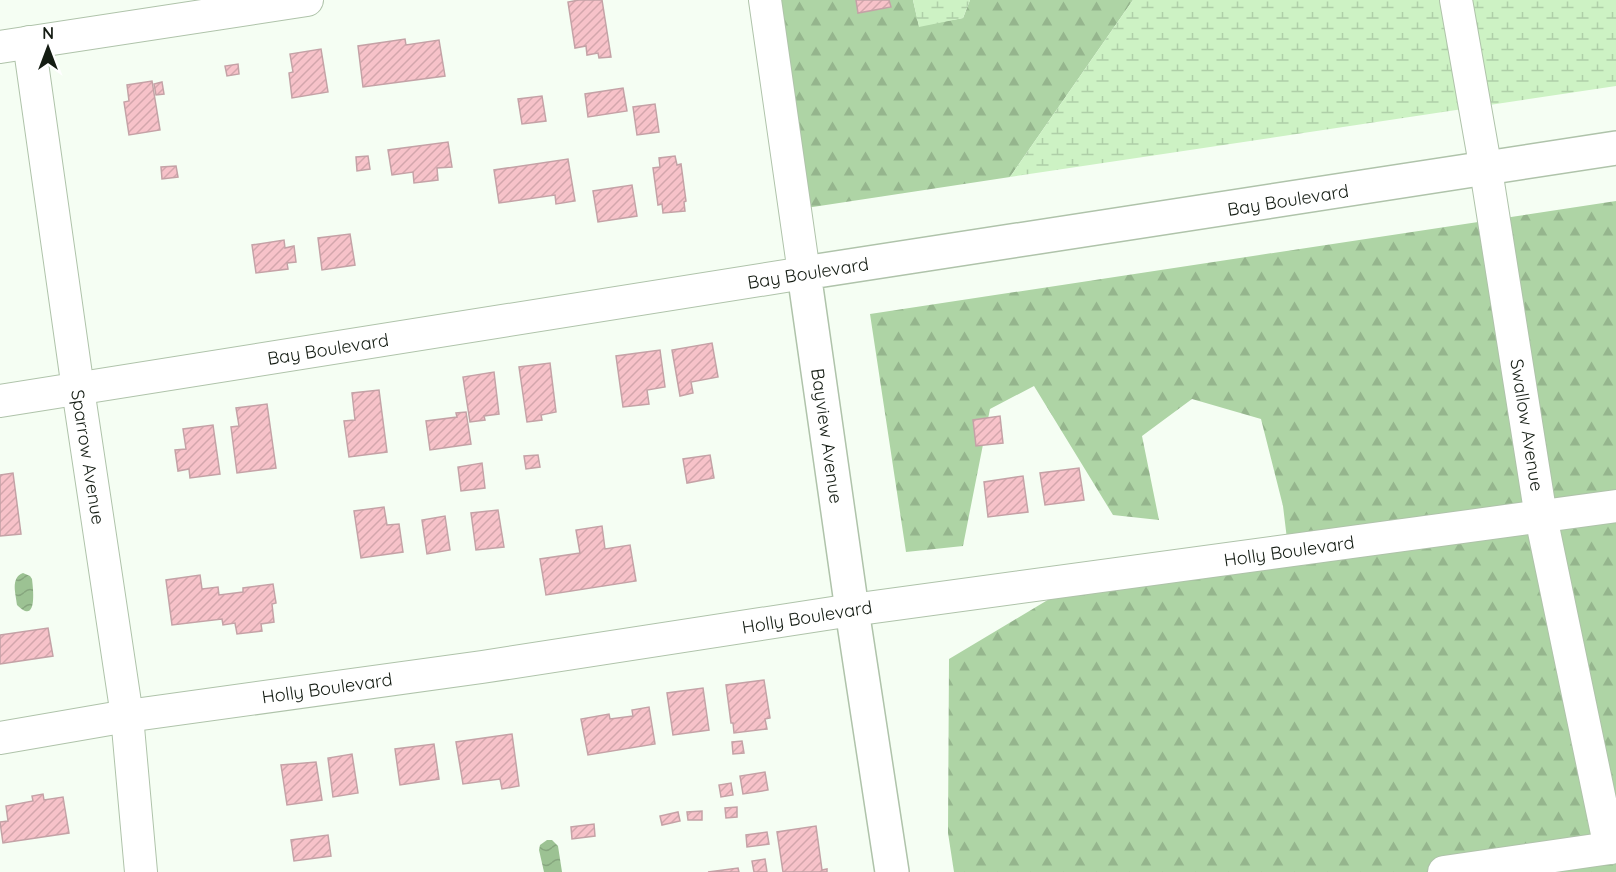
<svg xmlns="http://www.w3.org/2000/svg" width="1616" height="872" font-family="Quicksand,sans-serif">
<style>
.forest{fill:url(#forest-firs)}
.wetland{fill:url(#wetland-marsh)}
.water{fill:url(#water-waves)}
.building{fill:url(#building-hatch);stroke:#c4a2a6;stroke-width:1.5}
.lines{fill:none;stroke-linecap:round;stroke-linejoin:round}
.minor-casing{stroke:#afc3aa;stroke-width:34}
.major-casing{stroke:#afc3aa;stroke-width:36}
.minor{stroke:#fff;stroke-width:32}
.major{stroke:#fff;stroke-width:33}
.labels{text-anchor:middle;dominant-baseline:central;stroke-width:6;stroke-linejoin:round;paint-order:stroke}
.street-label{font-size:18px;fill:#141c13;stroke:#fff}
</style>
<defs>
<pattern id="forest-firs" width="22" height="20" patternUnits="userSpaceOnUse" patternTransform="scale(1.5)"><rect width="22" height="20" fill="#aed4a5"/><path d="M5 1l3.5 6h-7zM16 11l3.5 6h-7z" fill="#95b58d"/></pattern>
<pattern id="wetland-marsh" width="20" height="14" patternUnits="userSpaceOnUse" patternTransform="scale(1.5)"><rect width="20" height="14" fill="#cdf2c4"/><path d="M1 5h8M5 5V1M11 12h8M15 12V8" fill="none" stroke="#afcfa8"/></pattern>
<pattern id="water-waves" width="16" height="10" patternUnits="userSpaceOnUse" patternTransform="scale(1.5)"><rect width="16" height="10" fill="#9cc293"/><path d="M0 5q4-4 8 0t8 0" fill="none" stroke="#86a67e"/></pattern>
<pattern id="building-hatch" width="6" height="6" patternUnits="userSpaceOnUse" patternTransform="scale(1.5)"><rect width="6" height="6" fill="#f7c2c9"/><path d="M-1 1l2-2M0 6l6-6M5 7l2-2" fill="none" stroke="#d3a6ac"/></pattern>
</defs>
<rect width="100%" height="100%" fill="#f5fef3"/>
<g class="forest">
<polygon points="761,0 913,0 919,26 963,18 970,0 1133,0 1010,177 793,210"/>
<polygon points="1616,201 1616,872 954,872 948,833 949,659 1061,592 1290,564 1283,506 1261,419 1192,399 1142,436 1159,520 1113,515 1034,386 990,409 963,546 906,552 870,314"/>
</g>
<g class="wetland">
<polygon points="913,0 970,0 963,18 919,27"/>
<polygon points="1133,0 1616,0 1616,86 1010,177"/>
</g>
<g class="water">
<path d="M 23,573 L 30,576 L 32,579 C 33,588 38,626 17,605 C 16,594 10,578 23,573 Z"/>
<polygon points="547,840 552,840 558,846 562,872 544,872 539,850 540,845"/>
</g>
<g class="building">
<polygon points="579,0 602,0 611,57 599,58 598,53 587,55 586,46 575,48 568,2"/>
<polygon points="856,0 889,0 891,7 858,13"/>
<polygon points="405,39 406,45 439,40 445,76 363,87 358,46"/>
<polygon points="321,49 328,92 292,98 289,73 293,72 290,54"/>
<polygon points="238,64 239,74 227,76 225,66"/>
<polygon points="152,81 160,130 129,135 124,102 129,101 127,85"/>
<polygon points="162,82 164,94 156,95 154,84"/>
<polygon points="623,88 627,111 588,117 585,94"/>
<polygon points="542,96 546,121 522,124 518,99"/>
<polygon points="655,104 659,132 637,135 633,107"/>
<polygon points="448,142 452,167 437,168 438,180 414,183 413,172 392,175 388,150"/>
<polygon points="368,156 370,169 357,171 356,157"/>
<polygon points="675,156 677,165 681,164 686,201 684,202 685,211 663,213 662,204 658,205 653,168 660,167 659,158"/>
<polygon points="568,159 575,201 556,204 555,195 499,203 494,170"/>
<polygon points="176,166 178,177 162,179 161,167"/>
<polygon points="632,185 637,216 598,222 593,191"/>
<polygon points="350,234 355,265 322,270 318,238"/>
<polygon points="284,240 285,248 294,246 296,262 287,263 288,269 256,273 252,245"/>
<polygon points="712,343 718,377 691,382 693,393 680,396 672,350"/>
<polygon points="660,350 665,387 647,390 649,404 623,407 616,356"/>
<polygon points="550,363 556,412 541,415 542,420 527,422 519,367"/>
<polygon points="494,372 499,414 484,416 485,420 470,422 463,377"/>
<polygon points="379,390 387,452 349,457 344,421 355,420 352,393"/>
<polygon points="267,404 276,468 237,473 231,427 239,426 236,408"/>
<polygon points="466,412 471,444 430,450 426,421 457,417 456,413"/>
<polygon points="1000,416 1003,443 976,446 973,420"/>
<polygon points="213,425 220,474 190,478 189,469 178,471 175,450 186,449 183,429"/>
<polygon points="538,455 540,467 526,469 524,456"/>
<polygon points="710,455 714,478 687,483 683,459"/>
<polygon points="482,463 485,488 461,491 458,467"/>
<polygon points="1079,468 1084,500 1045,505 1040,473"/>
<polygon points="13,473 21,534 0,536 0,475"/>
<polygon points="1023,476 1028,512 988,517 984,482"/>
<polygon points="384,507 387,525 399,524 403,552 361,558 354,511"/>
<polygon points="498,510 504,547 476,550 471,513"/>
<polygon points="445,516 450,550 427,554 422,520"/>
<polygon points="602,526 605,549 630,545 636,581 546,595 540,559 580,553 576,530"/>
<polygon points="200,575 202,589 218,587 219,595 243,592 243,588 273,584 276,603 272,604 274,622 261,624 262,631 237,634 235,623 223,625 222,619 172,625 166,580"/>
<polygon points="48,628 53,656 0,664 0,635"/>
<polygon points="764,680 770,718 765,719 767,729 734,733 733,723 731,723 726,685"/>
<polygon points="703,688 709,730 673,735 667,693"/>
<polygon points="649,707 655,744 588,755 581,719 609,714 610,719 633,716 632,710"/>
<polygon points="512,734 519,786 502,789 500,779 463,784 456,742"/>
<polygon points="742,741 744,753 733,754 732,742"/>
<polygon points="434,744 439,779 400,785 395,749"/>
<polygon points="352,754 358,793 333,797 328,758"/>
<polygon points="316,762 322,800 287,805 281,765"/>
<polygon points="765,772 768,790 743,794 740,776"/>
<polygon points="731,783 733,795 721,797 719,785"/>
<polygon points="43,794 44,800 63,797 69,833 3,843 0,822 8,821 6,806 33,801 32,796"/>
<polygon points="737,807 737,817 726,818 725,808"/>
<polygon points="702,811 702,820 688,820 687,812"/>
<polygon points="678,812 680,821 662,825 660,816"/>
<polygon points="594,824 595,836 572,839 571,827"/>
<polygon points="816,826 822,870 827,869 827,872 783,872 777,832"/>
<polygon points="767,832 769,844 747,847 746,835"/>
<polygon points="328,835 331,856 294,861 291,840"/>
<polygon points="765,859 767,872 754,872 752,861"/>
<polygon points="738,868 739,872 708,872"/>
</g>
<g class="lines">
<defs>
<g id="minor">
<polyline points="1456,0 1486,170 1541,517 1610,848"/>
<polyline points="29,42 78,389 127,716 141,872"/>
<polyline points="0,47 307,0"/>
<polyline points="0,401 804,273 765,0"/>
<polyline points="0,738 127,716 482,667 852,610 1616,506"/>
<polyline points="1444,872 1616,847"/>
</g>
<polyline id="major" points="892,872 852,610 804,273 1616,148"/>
</defs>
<use href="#minor" class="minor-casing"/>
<use href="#major" class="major-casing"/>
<use href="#minor" class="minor"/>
<use href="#major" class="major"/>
</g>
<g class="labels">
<g class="street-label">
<text transform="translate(1288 200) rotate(-9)">Bay Boulevard</text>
<text transform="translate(808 273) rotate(-9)">Bay Boulevard</text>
<text transform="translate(328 349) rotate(-9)">Bay Boulevard</text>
<text transform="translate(1527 425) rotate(81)">Swallow Avenue</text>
<text transform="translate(827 436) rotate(82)">Bayview Avenue</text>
<text transform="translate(88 457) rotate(81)">Sparrow Avenue</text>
<text transform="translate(1289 551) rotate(-8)">Holly Boulevard</text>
<text transform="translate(807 617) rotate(-9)">Holly Boulevard</text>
<text transform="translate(327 688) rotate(-8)">Holly Boulevard</text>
</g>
</g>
<g transform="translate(48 48)" stroke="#ffffff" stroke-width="4.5" paint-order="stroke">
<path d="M0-4.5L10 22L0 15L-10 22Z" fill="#141c13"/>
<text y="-9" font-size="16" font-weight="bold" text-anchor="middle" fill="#141c13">N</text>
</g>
</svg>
